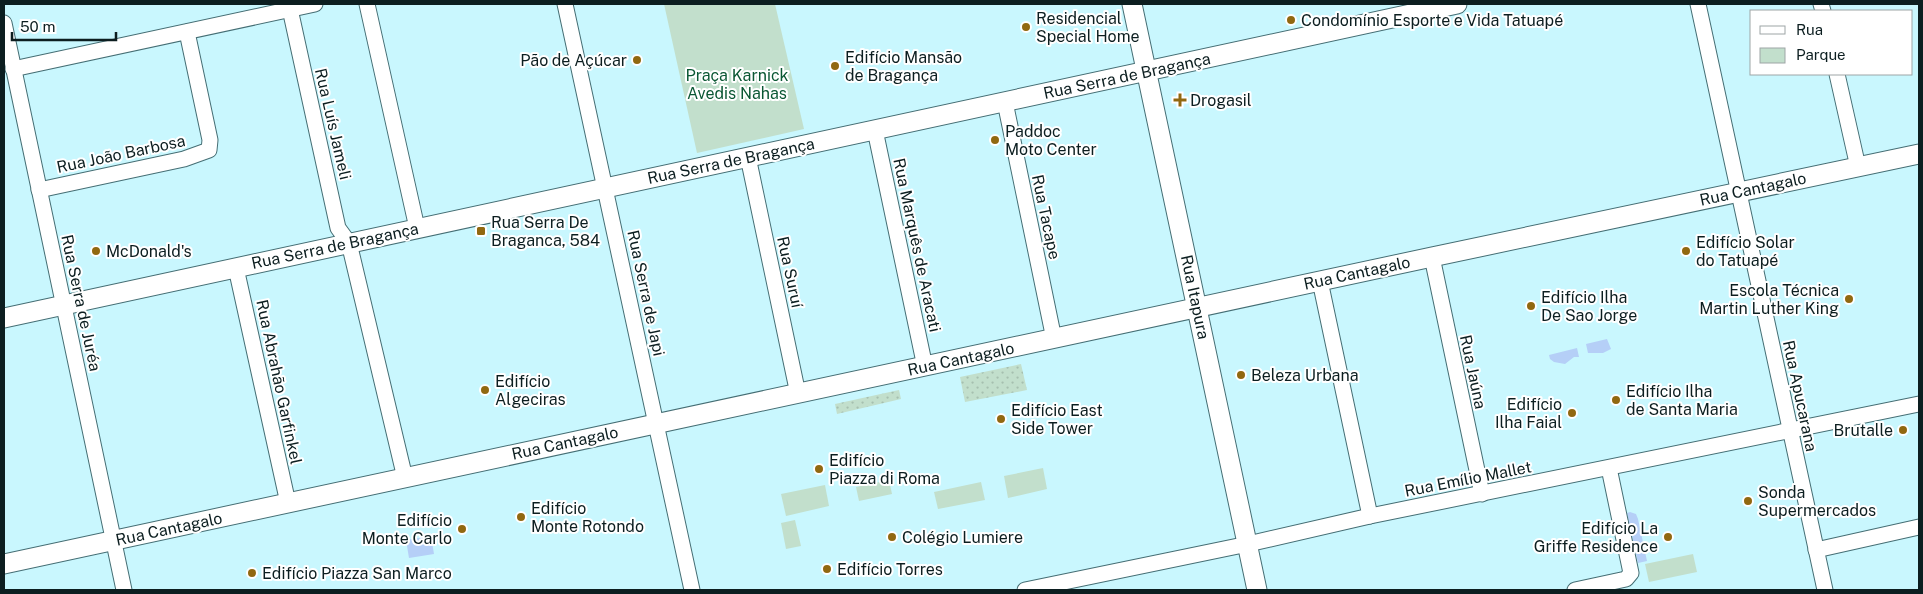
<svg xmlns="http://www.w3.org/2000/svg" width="1923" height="594" font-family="'Public Sans',sans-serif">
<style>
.park{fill:#c2dfcc}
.garden{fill:url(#garden-dots)}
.water{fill:#b5cff7}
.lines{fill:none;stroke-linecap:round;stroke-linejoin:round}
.minor-casing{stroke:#456e74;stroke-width:17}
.tertiary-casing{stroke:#456e74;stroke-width:21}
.minor{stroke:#fff;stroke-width:15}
.tertiary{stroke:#fff;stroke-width:19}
.poi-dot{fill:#916810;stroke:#fff;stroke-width:2}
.labels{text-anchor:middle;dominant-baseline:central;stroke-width:4;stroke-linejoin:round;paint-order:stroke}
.poi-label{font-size:16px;fill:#0c1e20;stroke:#fff;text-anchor:start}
.park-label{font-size:16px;fill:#0a5733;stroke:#fff}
.street-label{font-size:16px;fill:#0c1e20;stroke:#fff}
</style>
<defs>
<pattern id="garden-dots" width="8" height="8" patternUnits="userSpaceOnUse" patternTransform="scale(1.25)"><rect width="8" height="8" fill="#c2dfcc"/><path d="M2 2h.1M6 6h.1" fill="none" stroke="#a6bfaf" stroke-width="1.8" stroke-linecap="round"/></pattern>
</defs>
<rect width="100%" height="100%" fill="#c9f7fe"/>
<g class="park">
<polygon points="664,4 775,4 804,129 697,153"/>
<polygon points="1043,468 1047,489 1008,498 1004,476"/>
<polygon points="889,480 892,494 859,501 856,487"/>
<polygon points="981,482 985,500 938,509 934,492"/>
<polygon points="825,485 829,506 786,516 781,494"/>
<polygon points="795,520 801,546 786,549 781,523"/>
<polygon points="1693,554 1697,572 1649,582 1645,564"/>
</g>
<g class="garden">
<polygon points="1021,364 1027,390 965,402 960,377"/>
<polygon points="899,390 901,399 837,414 835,404"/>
</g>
<g class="water">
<polygon points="1607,339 1611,349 1603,353 1588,353 1586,344"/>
<polygon points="1577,348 1579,357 1574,357 1565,364 1554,362 1550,359 1549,355"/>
<polygon points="1630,512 1636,514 1638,519 1647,561 1638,563 1627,513"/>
<polygon points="431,536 434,554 409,558 406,540"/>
</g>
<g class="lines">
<defs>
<g id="minor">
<polyline points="367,4 417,228"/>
<polyline points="565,4 692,590"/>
<polyline points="1698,4 1825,590"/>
<polyline points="1821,4 1823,11"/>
<polyline points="290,9 338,228 349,243 405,478"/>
<polyline points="4,23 124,590"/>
<polyline points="13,69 315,4"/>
<polyline points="1837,74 1858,167"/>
<polyline points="1005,102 1054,339"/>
<polyline points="875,130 925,367"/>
<polyline points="748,157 798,394"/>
<polyline points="39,190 184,159 209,150 210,140 187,32"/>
<polyline points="1432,257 1482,494"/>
<polyline points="236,268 288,503"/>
<polyline points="1320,281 1370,516"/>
<polyline points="1816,550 1919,527"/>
<polyline points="1025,590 1248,544 1370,516 1919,404"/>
<polyline points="1575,590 1626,579 1631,573 1609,468"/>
</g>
<g id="tertiary">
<polyline points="1132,4 1257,590"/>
<polyline points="4,318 1457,4"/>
<polyline points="4,564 1432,257 1919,154"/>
</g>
</defs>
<use href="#minor" class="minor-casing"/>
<use href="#tertiary" class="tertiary-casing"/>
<use href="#minor" class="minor"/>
<use href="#tertiary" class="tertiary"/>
</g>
<g class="poi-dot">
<circle cx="1291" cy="20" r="5"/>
<circle cx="1026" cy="27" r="5"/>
<circle cx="637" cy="60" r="5"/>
<circle cx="835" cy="66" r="5"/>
<path d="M1177.5 92.5h5v5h5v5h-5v5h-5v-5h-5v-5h5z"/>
<circle cx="995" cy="140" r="5"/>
<rect x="476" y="226" width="10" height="10" rx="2.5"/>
<circle cx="96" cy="251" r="5"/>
<circle cx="1686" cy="251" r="5"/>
<circle cx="1849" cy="299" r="5"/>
<circle cx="1531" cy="306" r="5"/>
<circle cx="1241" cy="375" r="5"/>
<circle cx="485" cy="390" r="5"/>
<circle cx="1616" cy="400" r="5"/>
<circle cx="1572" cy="413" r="5"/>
<circle cx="1001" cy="419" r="5"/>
<circle cx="1903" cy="430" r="5"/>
<circle cx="819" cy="469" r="5"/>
<circle cx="1748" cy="501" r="5"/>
<circle cx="521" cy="517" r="5"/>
<circle cx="462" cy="529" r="5"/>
<circle cx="892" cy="537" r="5"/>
<circle cx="1668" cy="537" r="5"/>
<circle cx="827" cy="569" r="5"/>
<circle cx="252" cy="573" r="5"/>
</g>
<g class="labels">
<g class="poi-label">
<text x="1036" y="18">Residencial<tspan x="1036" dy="18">Special Home</tspan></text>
<text x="1301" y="20">Condomínio Esporte e Vida Tatuapé</text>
<text x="845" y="57">Edifício Mansão<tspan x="845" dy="18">de Bragança</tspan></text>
<text x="627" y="60" text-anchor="end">Pão de Açúcar</text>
<text x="1190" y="100">Drogasil</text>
<text x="1005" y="131">Paddoc<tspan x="1005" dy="18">Moto Center</tspan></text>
<text x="491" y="222">Rua Serra De<tspan x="491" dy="18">Braganca, 584</tspan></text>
<text x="1696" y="242">Edifício Solar<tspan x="1696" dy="18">do Tatuapé</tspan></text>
<text x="106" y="251">McDonald's</text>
<text x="1839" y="290" text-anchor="end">Escola Técnica<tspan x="1839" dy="18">Martin Luther King</tspan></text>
<text x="1541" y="297">Edifício Ilha<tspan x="1541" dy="18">De Sao Jorge</tspan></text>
<text x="1251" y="375">Beleza Urbana</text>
<text x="495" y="381">Edifício<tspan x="495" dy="18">Algeciras</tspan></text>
<text x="1626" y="391">Edifício Ilha<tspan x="1626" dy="18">de Santa Maria</tspan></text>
<text x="1562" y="404" text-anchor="end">Edifício<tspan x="1562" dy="18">Ilha Faial</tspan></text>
<text x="1011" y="410">Edifício East<tspan x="1011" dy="18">Side Tower</tspan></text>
<text x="1893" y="430" text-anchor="end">Brutalle</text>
<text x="829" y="460">Edifício<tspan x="829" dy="18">Piazza di Roma</tspan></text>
<text x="1758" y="492">Sonda<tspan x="1758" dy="18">Supermercados</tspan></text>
<text x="531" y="508">Edifício<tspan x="531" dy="18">Monte Rotondo</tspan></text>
<text x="452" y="520" text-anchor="end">Edifício<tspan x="452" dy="18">Monte Carlo</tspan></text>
<text x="1658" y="528" text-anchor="end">Edifício La<tspan x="1658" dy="18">Griffe Residence</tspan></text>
<text x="902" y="537">Colégio Lumiere</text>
<text x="837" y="569">Edifício Torres</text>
<text x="262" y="573">Edifício Piazza San Marco</text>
</g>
<g class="park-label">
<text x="737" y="75">Praça Karnick<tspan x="737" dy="18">Avedis Nahas</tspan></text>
</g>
<g class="street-label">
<text transform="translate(1127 76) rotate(-12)">Rua Serra de Bragança</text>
<text transform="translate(333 124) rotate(77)">Rua Luís Jameli</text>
<text transform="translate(121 154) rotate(-12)">Rua João Barbosa</text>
<text transform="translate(731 161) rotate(-12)">Rua Serra de Bragança</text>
<text transform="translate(1753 189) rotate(-12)">Rua Cantagalo</text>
<text transform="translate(1046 217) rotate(78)">Rua Tacape</text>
<text transform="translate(917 245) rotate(78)">Rua Marquês de Aracati</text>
<text transform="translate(335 246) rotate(-12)">Rua Serra de Bragança</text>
<text transform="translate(790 272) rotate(78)">Rua Suruí</text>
<text transform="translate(1357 273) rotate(-12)">Rua Cantagalo</text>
<text transform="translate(646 293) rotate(78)">Rua Serra de Japi</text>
<text transform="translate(1195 297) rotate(78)">Rua Itapura</text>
<text transform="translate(81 303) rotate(78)">Rua Serra de Juréa</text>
<text transform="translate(961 359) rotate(-12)">Rua Cantagalo</text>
<text transform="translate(1473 372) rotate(78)">Rua Jaúna</text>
<text transform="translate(279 382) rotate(78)">Rua Abrahão Garfinkel</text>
<text transform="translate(1800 396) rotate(78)">Rua Apucarana</text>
<text transform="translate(565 443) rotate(-12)">Rua Cantagalo</text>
<text transform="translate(1468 479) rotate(-11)">Rua Emílio Mallet</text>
<text transform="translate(169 529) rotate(-12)">Rua Cantagalo</text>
</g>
</g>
<rect width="1923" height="594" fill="none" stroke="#0c1e20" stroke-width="10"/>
<rect x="1750" y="10" width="162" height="65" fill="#ffffff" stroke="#9ea5a6"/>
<rect x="1760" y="26" width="25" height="8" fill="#ffffff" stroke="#9ea5a6"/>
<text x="1796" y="35" font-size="15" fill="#0c1e20">Rua</text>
<rect x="1760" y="48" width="25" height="15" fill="#c2dfcc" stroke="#9ea5a6"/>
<text x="1796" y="60" font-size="15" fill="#0c1e20">Parque</text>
<path d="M12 32v8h104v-8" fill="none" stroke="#0c1e20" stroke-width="2.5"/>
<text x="20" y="32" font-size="15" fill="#0c1e20" stroke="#ffffff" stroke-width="4" paint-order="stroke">50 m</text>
</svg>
